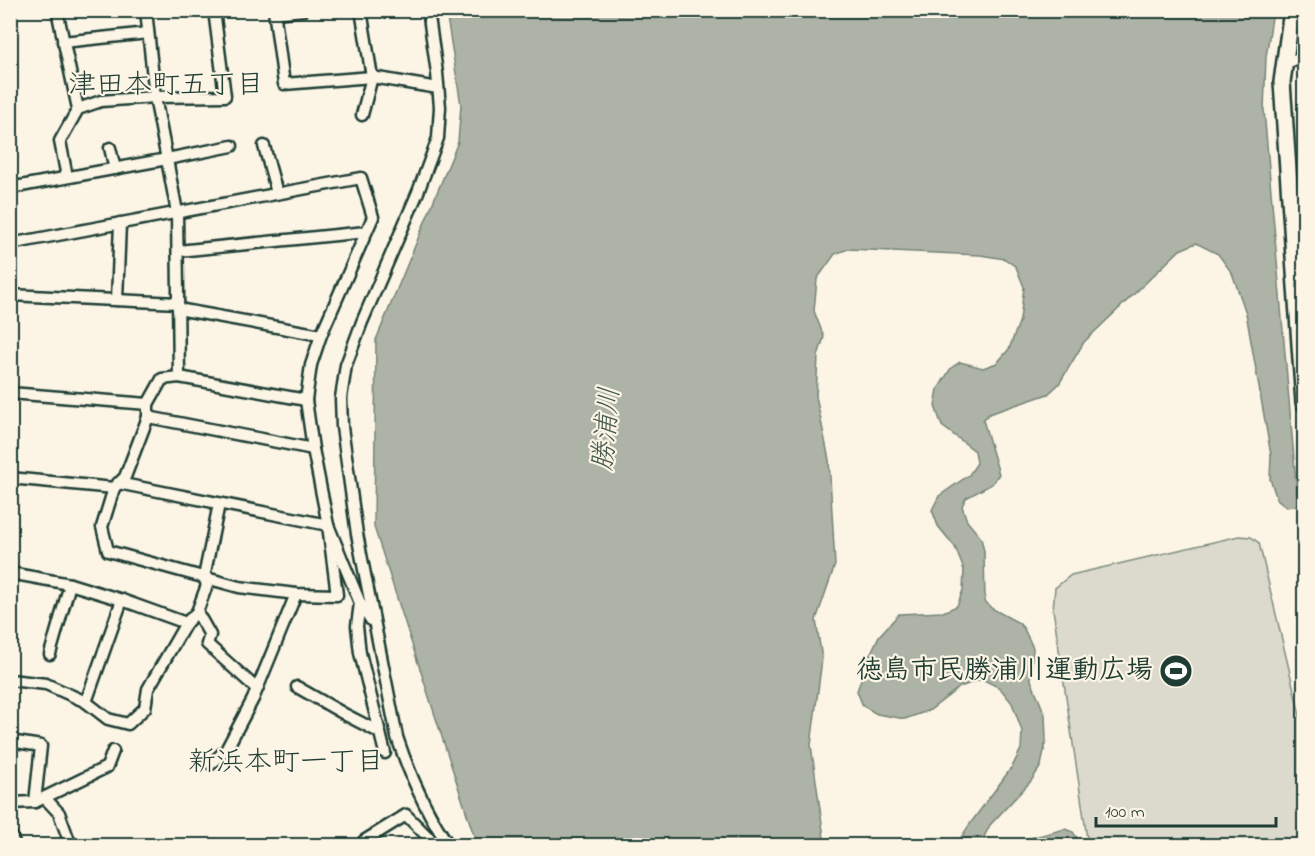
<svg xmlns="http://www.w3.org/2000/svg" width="1315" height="856" font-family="'Indie Flower','Klee One',sans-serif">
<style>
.green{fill:#dcdacc;stroke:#7e8c80;stroke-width:1.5}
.water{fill:#aeb3a7;stroke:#758479;stroke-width:1.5}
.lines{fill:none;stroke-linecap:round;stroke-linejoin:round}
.street-casing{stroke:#1f3d34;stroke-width:15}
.secondary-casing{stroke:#1f3d34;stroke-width:20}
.street{stroke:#fcf5e5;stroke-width:10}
.secondary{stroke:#fcf5e5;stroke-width:15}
.labels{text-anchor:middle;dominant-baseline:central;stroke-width:4.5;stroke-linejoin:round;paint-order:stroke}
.poi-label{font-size:27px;font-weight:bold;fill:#1f3d34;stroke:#fcf5e5;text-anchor:end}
.neighbourhood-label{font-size:28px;fill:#1f3d34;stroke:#fcf5e5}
.water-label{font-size:28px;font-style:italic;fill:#435a51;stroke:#fcf5e5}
</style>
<rect width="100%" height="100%" fill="#fcf5e5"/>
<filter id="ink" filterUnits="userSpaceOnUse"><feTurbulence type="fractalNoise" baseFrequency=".0167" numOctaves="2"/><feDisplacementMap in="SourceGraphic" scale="12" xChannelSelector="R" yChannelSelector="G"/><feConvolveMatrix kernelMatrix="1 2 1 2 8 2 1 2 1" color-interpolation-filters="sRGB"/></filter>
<g filter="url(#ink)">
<polygon class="green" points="1239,536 1251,537 1259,543 1304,732 1304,845 1088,845 1053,609 1055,588 1071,575"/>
<g class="water">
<polygon points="446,11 1273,11 1266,57 1264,110 1298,505 1287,507 1277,499 1270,479 1271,455 1246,313 1232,273 1218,254 1196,243 1180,250 1084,342 1059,384 1048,394 989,414 983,420 999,474 992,484 966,498 962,506 967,521 981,538 984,551 985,601 991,608 1019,623 1024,629 1033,648 1031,680 1045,715 1046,740 1041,766 1031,781 990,825 984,837 988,845 956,845 970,824 1012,767 1021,749 1022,731 1012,703 1000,688 982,679 960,687 930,710 905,719 877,714 863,706 857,691 868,659 879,636 899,614 943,612 957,606 963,590 964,570 955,547 938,526 932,510 939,496 969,475 977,463 975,451 942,426 935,406 938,389 951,368 960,362 983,368 997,363 1009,349 1020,320 1024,287 1016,267 1005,259 980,255 848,249 835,254 817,279 814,311 824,337 818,356 816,396 829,460 835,565 816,620 822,659 811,745 825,845 477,845 374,527 376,340 458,142 461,105"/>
<polygon points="1065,829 1073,832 1078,839 1080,845 1003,845"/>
</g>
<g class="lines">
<defs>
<g id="street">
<polyline points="57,10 78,109"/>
<polyline points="146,10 155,97 177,212 179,377"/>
<polyline points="274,10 284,84 372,77 438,88"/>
<polyline points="361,10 372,77 362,115"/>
<path d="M 428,10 L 437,73 L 440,107 L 438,138 L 418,192 L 362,322 L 346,365 L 341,398 L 342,427 L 357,534 L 397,737 C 410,776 426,812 449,846"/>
<polyline points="275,13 303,10"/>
<polyline points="63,42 148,33"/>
<polyline points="1284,62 1304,59"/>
<polyline points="264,146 277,193"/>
<polyline points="110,148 115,169"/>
<polyline points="67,177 60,141 78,109 101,101 155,97 225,96 214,10"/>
<polyline points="10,188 167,159 232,146"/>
<polyline points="1291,206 1304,205"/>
<polyline points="10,244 361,178 373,217 321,335 311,365 306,400 313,449 328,525 360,603 371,620"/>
<polyline points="178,251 366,232"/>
<polyline points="10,295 178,303"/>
<polyline points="117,300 120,223"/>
<polyline points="178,309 321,335"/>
<polyline points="10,393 148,404"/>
<polyline points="148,417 313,449"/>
<polyline points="10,478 114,488"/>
<polyline points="118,483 328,525 337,595 296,594 239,587 108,551 102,527 114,488 125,477 148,417 148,404 162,379 179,377 306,400"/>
<polyline points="10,573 70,584 122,600 186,623"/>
<polyline points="360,603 357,626 360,653 385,753"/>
<polyline points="197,612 210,635 207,644 257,689"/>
<polyline points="50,654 70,584"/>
<polyline points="10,680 46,684 86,702 108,719 128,724 145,708 148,689 186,623 197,612 207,585 204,577 219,504"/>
<polyline points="297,687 346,715 379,732"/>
<polyline points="86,702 122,600"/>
<polyline points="10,741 41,746 35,802"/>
<polyline points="211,764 226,750 253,699 296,594"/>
<polyline points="45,798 59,813 71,846"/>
<polyline points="10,803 35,802 107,767 113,751"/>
<polyline points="10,833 15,846"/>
<polyline points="366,846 364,841 406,815 437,846"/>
</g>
<polyline id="secondary" points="1292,10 1282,82 1304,403"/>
</defs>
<use href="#street" class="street-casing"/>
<use href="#secondary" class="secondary-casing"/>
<use href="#street" class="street"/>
<use href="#secondary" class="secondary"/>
</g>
</g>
<defs>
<symbol id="stadium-disc" viewBox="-11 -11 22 22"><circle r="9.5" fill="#1f3d34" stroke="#fcf5e5"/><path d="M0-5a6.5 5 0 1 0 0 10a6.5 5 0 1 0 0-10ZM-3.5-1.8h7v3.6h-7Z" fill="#fff"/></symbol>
</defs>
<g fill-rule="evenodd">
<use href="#stadium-disc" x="1157" y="652" width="38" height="38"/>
</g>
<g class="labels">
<g class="poi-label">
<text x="1153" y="671">徳島市民勝浦川運動広場</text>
</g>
<g class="neighbourhood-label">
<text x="166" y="86">津田本町五丁目</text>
<text x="286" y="763">新浜本町一丁目</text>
</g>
<g class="water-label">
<text transform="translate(608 429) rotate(-85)">勝浦川</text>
</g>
</g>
<rect width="1315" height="856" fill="none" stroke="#fcf5e5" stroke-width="36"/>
<rect x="18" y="18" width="1279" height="820" fill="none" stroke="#1f3d34" stroke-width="2" filter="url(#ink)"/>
<path d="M1096 817v9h180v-9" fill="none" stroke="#1f3d34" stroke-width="3"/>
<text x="1105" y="817" font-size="18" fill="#1f3d34" stroke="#fcf5e5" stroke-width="4.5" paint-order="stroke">100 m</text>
</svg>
